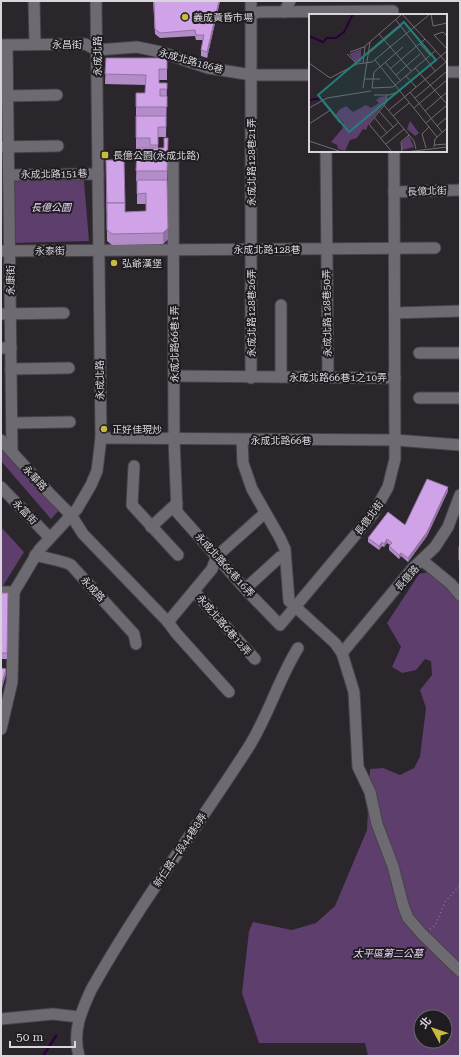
<svg xmlns="http://www.w3.org/2000/svg" width="461" height="1057" font-family="'Roboto Serif','Noto Sans TC',serif">
<style>
.green{fill:#5d3e6d;fill-rule:evenodd}
.lines{fill:none;stroke-linecap:round;stroke-linejoin:round}
.stream{stroke:#29003a;stroke-width:2.5}
.minor-casing{stroke:#464347;stroke-width:13}
.path{stroke:#7f7c81;stroke-width:1.5;stroke-dasharray:1 3;stroke-linecap:butt}
.minor{stroke:#6e6a71;stroke-width:11}
.wall{fill:#b38cc8}
.shaded-wall{fill:#9272a2}
.building{fill:#d0a3e8;stroke:#9272a2}
.poi-dot{fill:#c8bb3b;stroke:#201d22;stroke-width:1.5}
.labels{text-anchor:middle;dominant-baseline:central;stroke-width:4;stroke-linejoin:round;paint-order:stroke}
.poi-label{font-size:10px;fill:#d8d6da;stroke:#201d22;text-anchor:start}
.street-label{font-size:10px;fill:#d8d6da;stroke:#201d22}
.park-label{font-size:10px;font-style:italic;fill:#eed7fb;stroke:#201d22}
.inset-river{fill:none;stroke:#29003a;stroke-width:2}
.inset-road{fill:none;stroke:#706c72;stroke-width:1}
.view{fill:#238079;fill-opacity:0.15;stroke:#238079;stroke-width:2}
.inset-edge{fill:none;stroke:#d8d6da;stroke-width:2}
</style>
<rect width="100%" height="100%" fill="#2a262c"/>
<g class="green">
<polygon points="83,170 89,241 15,243 13,176"/>
<polygon points="1,442 61,508 51,519 1,461"/>
<polygon points="1,527 24,552 1,589"/>
<path d="M 429,572 L 446,586 L 460,602 L 460,1056 L 368,1056 L 365,1043 L 259,1043 L 242,993 L 249,931 L 253,922 L 292,930 L 316,923 L 335,906 L 367,830 L 370,769 L 383,768 L 400,775 L 414,768 L 420,757 L 426,708 L 420,690 L 432,675 L 431,661 L 425,659 L 416,670 L 402,673 L 392,667 L 401,647 L 387,623 L 419,574 ZM 421,1017 L 445,1017 L 445,1041 L 421,1041 Z"/>
</g>
<g class="lines">
<polyline class="stream" points="43,1056 56,1036"/>
<defs>
<g id="minor">
<polyline points="34,1 35,44"/>
<polyline points="284,12 290,1"/>
<polyline points="251,14 260,12 393,11"/>
<polyline points="2,45 85,44 97,50 137,47 161,52 208,68 252,75 310,75"/>
<polyline points="7,45 12,452"/>
<polyline points="446,72 460,72"/>
<polyline points="2,96 57,95"/>
<polyline points="1,147 58,146"/>
<polyline points="326,151 328,377"/>
<polyline points="173,159 174,439 177,512 247,591 280,625 373,514 388,487 395,459 394,151"/>
<polyline points="9,175 98,174"/>
<polyline points="394,192 460,190"/>
<polyline points="1,251 435,248"/>
<polyline points="395,313 460,311"/>
<polyline points="1,314 64,313"/>
<polyline points="1,348 11,348"/>
<polyline points="419,353 460,353"/>
<polyline points="11,369 69,368"/>
<polyline points="174,376 395,378"/>
<polyline points="281,377 281,305"/>
<polyline points="251,378 251,1"/>
<polyline points="419,398 460,398"/>
<polyline points="12,423 70,422"/>
<polyline points="101,438 395,440 460,445"/>
<polyline points="1,440 50,494 71,515 83,534 168,622 176,633 229,692"/>
<polyline points="242,440 243,463 252,489 280,538 285,549 289,601 335,643 342,653 354,692 358,767 370,792 377,824 393,866 403,905 408,918 422,934 460,971"/>
<polyline points="134,466 132,505 178,555"/>
<polyline points="1,487 49,537"/>
<polyline points="151,527 177,503"/>
<path d="M 35,555 C 42,557 67,562 71,565 L 134,634 L 136,644"/>
<polyline points="423,561 451,584 460,595"/>
<polyline points="246,588 280,557"/>
<polyline points="194,591 255,659"/>
<polyline points="1,592 14,592"/>
<polyline points="168,622 212,569 217,556 265,513"/>
<polyline points="342,653 412,569 435,547 448,527 460,495"/>
<polyline points="1,729 12,682 14,592 39,550 77,509 91,485 97,471 101,438 96,1"/>
<polyline points="1,1019 53,1014 79,1017"/>
<path d="M 79,1056 C 72,1032 81,1012 91,990 C 138,906 196,829 248,748 C 268,717 278,680 298,648"/>
</g>
</defs>
<use href="#minor" class="minor-casing"/>
<polyline class="path" points="430,929 435,926 445,902 460,885"/>
<use href="#minor" class="minor"/>
</g>
<g class="wall">
<polygon points="153,1 220,1 207,58 201,56 201,50 203,40 196,40 195,36 160,38 155,34"/>
<polygon points="106,58 167,58 167,80 159,80 159,83 167,83 166,137 158,137 158,148 164,148 168,138 167,181 168,239 163,244 112,245 107,241 106,160 125,212 146,211 146,204 137,204 137,181 136,181 137,149 136,149 136,93 145,93 146,85 105,84"/>
<polygon points="448,491 427,536 408,562 401,556 399,559 389,550 389,546 390,545 387,543 384,547 382,546 379,550 368,542 368,538 405,525"/>
<rect x="459" y="547" width="1" height="17"/>
<polygon points="1,593 8,593 7,659 1,659"/>
</g>
<g class="shaded-wall">
<polygon points="219,1 220,1 207,58 207,52"/>
<polygon points="168,228 168,239 163,244 163,233"/>
<polygon points="448,487 448,491 427,536 408,562 408,558"/>
<polygon points="387,539 387,543 384,547 384,544"/>
<polygon points="382,542 382,546 379,550 379,546"/>
<polygon points="401,553 401,556 399,559 399,555"/>
<polygon points="6,669 6,675 1,692 1,687"/>
</g>
<g class="building">
<polygon points="154,1 219,1 207,52 201,50 204,35 196,35 195,30 160,33 155,29"/>
<polygon points="106,58 167,58 167,69 159,69 159,83 167,83 167,89 160,89 160,96 167,96 167,107 136,107 136,93 145,93 146,75 105,74"/>
<polygon points="136,116 166,116 166,127 158,127 158,145 150,145 150,138 136,138"/>
<polygon points="164,138 168,138 167,171 136,171 137,148 164,148"/>
<polygon points="106,160 124,160 125,203 107,203 107,210"/>
<polygon points="137,180 167,180 168,228 163,233 112,234 107,230 107,203 125,203 125,212 146,211 146,193 137,194"/>
<polygon points="427,479 448,487 427,532 408,558 401,553 399,555 389,546 392,543 387,539 384,544 382,542 379,546 368,538 388,512 405,525"/>
<rect x="459" y="547" width="1" height="13"/>
<polygon points="1,593 8,593 7,653 1,653"/>
<polygon points="1,668 6,669 1,687"/>
</g>
<g class="poi-dot">
<circle cx="185" cy="17" r="4"/>
<rect x="101" y="151" width="8" height="8" rx="2"/>
<circle cx="114" cy="263" r="4"/>
<circle cx="104" cy="429" r="4"/>
</g>
<g class="labels">
<g class="poi-label">
<text x="193" y="17">義成黃昏市場</text>
<text x="113" y="155">長億公園(永成北路)</text>
<text x="122" y="263">弘爺漢堡</text>
<text x="112" y="429">正好佳現炒</text>
</g>
<g class="street-label">
<text x="67" y="44">永昌街</text>
<text transform="translate(97 56) rotate(-90)">永成北路</text>
<text transform="translate(191 61) rotate(16)">永成北路186巷</text>
<text transform="translate(251 162) rotate(-90)">永成北路128巷21弄</text>
<text transform="translate(54 174) rotate(-1)">永成北路151巷</text>
<text transform="translate(427 191) rotate(-2)">長億北街</text>
<text x="267" y="249">永成北路128巷</text>
<text transform="translate(50 251) rotate(-1)">永泰街</text>
<text transform="translate(10 280) rotate(-90)">永康街</text>
<text transform="translate(251 313) rotate(-90)">永成北路128巷26弄</text>
<text transform="translate(327 313) rotate(-91)">永成北路128巷50弄</text>
<text transform="translate(174 344) rotate(-90)">永成北路66巷1弄</text>
<text x="338" y="377">永成北路66巷1之10弄</text>
<text transform="translate(100 380) rotate(-91)">永成北路</text>
<text x="281" y="440">永成北路66巷</text>
<text transform="translate(35 478) rotate(48)">永華路</text>
<text transform="translate(25 512) rotate(46)">永富街</text>
<text transform="translate(369 518) rotate(-53)">長億北街</text>
<text transform="translate(225 565) rotate(48)">永成北路66巷16弄</text>
<text transform="translate(407 578) rotate(-49)">長億路</text>
<text transform="translate(93 589) rotate(48)">永成路</text>
<text transform="translate(224 625) rotate(49)">永成北路6巷12弄</text>
<text transform="translate(180 850) rotate(-56)">新仁路一段44巷8弄</text>
</g>
<g class="park-label">
<text x="51" y="207">長億公園</text>
<text x="388" y="953">太平區第二公墓</text>
</g>
</g>
<g transform="translate(309 14)">
<rect width="138" height="138" fill="#2a262c"/>
<path d="M 52,35 L 52,48 L 47,49 L 40,40 ZM 77,82 L 77,87 L 60,109 L 57,116 L 54,115 L 48,124 L 41,126 L 36,137 L 29,135 L 28,131 L 22,128 L 33,115 L 35,109 L 27,101 L 30,96 L 37,92 L 44,98 L 57,91 L 62,94 L 70,89 L 67,86 L 71,83 ZM 101,107 L 110,119 L 106,122 L 98,115 ZM 100,122 L 105,133 L 93,136 L 92,129 Z" fill="#5d3e6d"/>
<path class="inset-river" d="M 0,22 L 14,28 L 18,24 L 27,24 L 35,18 L 44,0M 0,86 L 14,84"/>
<path class="inset-road" d="M 93,0 L 138,49M 122,0 L 124,12 L 138,9M 87,6 L 126,57M 70,20 L 102,57M 138,22 L 134,18 L 125,21 L 138,35M 111,30 L 121,41M 94,33 L 65,58 L 63,74 L 84,73 L 126,37M 41,38 L 55,33 L 93,0M 38,40 L 48,50M 59,40 L 92,12M 66,46 L 128,123M 76,48 L 91,66M 0,49 L 21,64 L 48,50 L 63,48 L 121,0M 54,49 L 56,32M 106,54 L 138,90M 81,55 L 116,25M 87,61 L 111,40M 97,62 L 107,73M 56,65 L 71,65M 54,74 L 61,28M 101,78 L 133,118M 65,81 L 80,81 L 89,78 L 138,37M 78,81 L 77,89 L 60,110 L 83,138M 106,84 L 137,58M 14,88 L 31,109M 75,91 L 105,127 L 107,135M 0,94 L 18,84 L 62,77M 105,94 L 138,66M 80,96 L 137,48M 70,97 L 84,113M 116,97 L 138,78M 84,102 L 100,89M 65,103 L 78,119M 117,109 L 138,91M 0,110 L 20,97M 128,112 L 138,103M 72,124 L 90,108M 0,127 L 33,138M 77,130 L 95,115M 125,131 L 138,130M 125,133 L 126,125 L 138,114M 117,134 L 113,120 L 120,113M 90,138 L 93,137 L 92,128 L 100,121M 97,138 L 138,133"/>
<path class="view" d="M 95,8 L 127,46 L 40,118 L 9,81 Z"/>
<rect width="138" height="138" class="inset-edge"/>
</g>
<rect width="461" height="1057" fill="none" stroke="#d8d6da" stroke-width="4"/>
<g transform="translate(433 1029) rotate(310)"><circle r="19" fill="#201d22" stroke="#6a676c"/>
<path d="M0-3L7 15L0 10L-7 15Z" fill="#c8bb3b"/>
<text y="-6" font-size="11" font-weight="bold" text-anchor="middle" fill="#d8d6da">北</text>
</g>
<path d="M10 1041v6h65v-6" fill="none" stroke="#d8d6da" stroke-width="2"/>
<text x="16" y="1041" font-size="12" fill="#d8d6da" stroke="#201d22" stroke-width="3" paint-order="stroke">50 m</text>
</svg>
